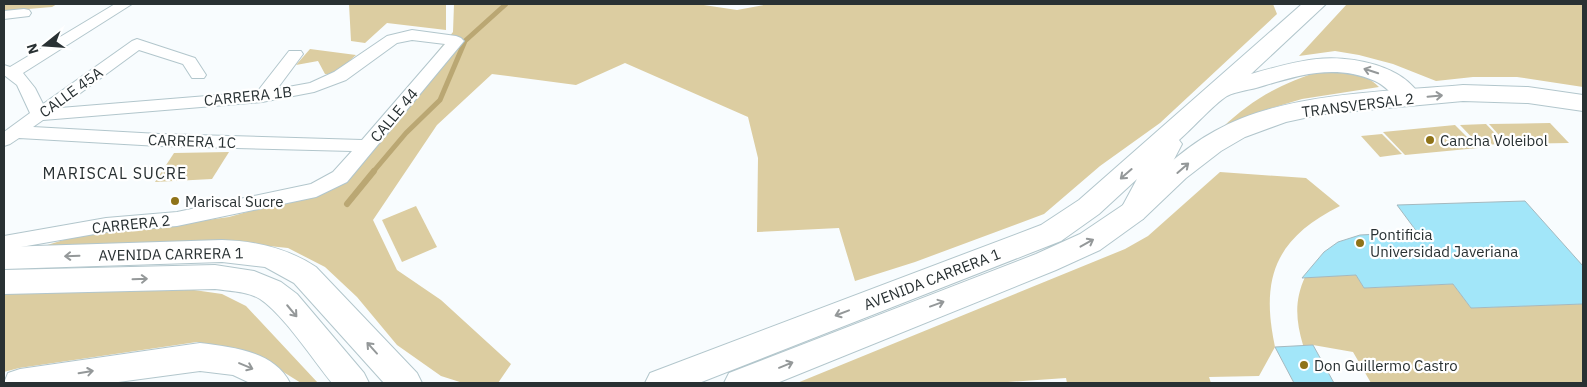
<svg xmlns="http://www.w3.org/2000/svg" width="1587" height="387" font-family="'IBM Plex Sans',sans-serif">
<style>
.green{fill:#dccda1}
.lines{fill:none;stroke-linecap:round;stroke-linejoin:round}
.stream-far1{stroke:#baa773;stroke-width:5}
.stream{stroke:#baa773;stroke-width:6}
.building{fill:#a2e6f9;stroke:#a5b9bf}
.street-casing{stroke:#b2c6cc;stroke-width:2}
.secondary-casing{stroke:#b2c6cc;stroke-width:2}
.primary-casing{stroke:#b2c6cc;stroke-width:2}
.street{fill:#fff;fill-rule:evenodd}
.secondary{fill:#fff;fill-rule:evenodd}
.primary{fill:#fff;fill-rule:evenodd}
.oneway{stroke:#949899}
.poi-dot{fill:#8f7318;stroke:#fff;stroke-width:2}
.labels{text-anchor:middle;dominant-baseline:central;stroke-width:4.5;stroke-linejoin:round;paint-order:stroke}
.street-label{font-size:15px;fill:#293133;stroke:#fff}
.poi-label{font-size:15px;fill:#293133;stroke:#fff;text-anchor:start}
.neighbourhood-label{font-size:16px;letter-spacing:1px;fill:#293133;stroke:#fff}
</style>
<rect width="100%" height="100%" fill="#f8fcfe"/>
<g class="green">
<polygon points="4,4 57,4 52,7 4,11"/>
<polygon points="349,4 446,4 446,30 387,23 365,43 351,41"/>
<polygon points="454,4 697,4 737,10 769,4 1273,4 1277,14 1160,123 1100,166 1044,214 915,262 855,281 839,228 757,232 758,158 748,117 625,63 576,85 492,74 437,125 373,220 397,270 441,300 511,364 498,383 463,383 441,376 397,345 357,297 325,267 288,248 218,241 44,246 83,234 177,224 229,217 327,190 453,32"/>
<polygon points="1347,4 1583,4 1583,87 1517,77 1473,77 1436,81 1393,64 1359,55 1335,51 1299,56"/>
<polygon points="310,49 356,55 335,74 325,74 318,61 296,65"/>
<path d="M 1321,71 C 1342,72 1364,71 1379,87 L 1302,99 L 1258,112 L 1223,127 C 1252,99 1282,83 1321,71 Z"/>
<polygon points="1550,123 1569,143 1507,144 1489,124"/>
<polygon points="1486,124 1505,144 1479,145 1460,125"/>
<polygon points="1455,125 1478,148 1405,155 1383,132"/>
<polygon points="1382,134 1402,154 1380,157 1361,136"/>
<polygon points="229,152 212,179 155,182 174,153"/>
<path d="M 1220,172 L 1306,178 L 1340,206 C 1276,238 1260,277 1275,347 L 1259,376 L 1209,377 L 1211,383 L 1067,383 L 1066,378 L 994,383 L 797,383 L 1125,249 L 1148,236 Z"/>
<polygon points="416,206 437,247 402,262 382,220"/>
<path d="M 1356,275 L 1364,288 L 1453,284 L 1471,308 L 1583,304 L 1583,383 L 1371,383 L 1353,352 L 1313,345 L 1303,345 C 1296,321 1294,301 1305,277 Z"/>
<polygon points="187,289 222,294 246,306 318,383 301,383 269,363 231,349 197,342 19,368 4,372 4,294"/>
</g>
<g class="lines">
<polyline class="stream-far1" points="373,172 406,133 440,100 465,41 506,4"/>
<polyline class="stream" points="347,204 374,171"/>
</g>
<g class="building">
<polygon points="1525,201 1583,266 1583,304 1471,308 1453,284 1364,288 1356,275 1302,278 1324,252 1338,242 1360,235 1417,232 1397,205"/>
<polygon points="1313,345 1334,383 1294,383 1275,347"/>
</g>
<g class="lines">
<defs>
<g id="street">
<path d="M 115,4 L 132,4 L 23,73 L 35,88 L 43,104 L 132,41 L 137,39 L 195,58 L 206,75 L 204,78 L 192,78 L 183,64 L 139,50 L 60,108 L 257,92 L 289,51 L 301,51 L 303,54 L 277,89 L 310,83 L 334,72 L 387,36 L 412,30 L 456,36 L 461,38 L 464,41 L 347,182 L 316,197 L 177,226 L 106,232 L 4,250 L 4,236 L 106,218 L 177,212 L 311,184 L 333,172 L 352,151 L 159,146 L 19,138 L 10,144 L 4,146 L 4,132 L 30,113 L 17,85 L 4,75 L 4,65 L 10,67 ZM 412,40 L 445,44 L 362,140 L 159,134 L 33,127 L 43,120 L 262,102 L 314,92 L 346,80 L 397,43 Z"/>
<polygon points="24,9 29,10 31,13 29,16 4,19 4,11"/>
</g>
<g id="secondary">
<path d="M 1463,85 L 1528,87 L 1583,95 L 1583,111 L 1528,103 L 1463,101 L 1323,114 L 1286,122 L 1245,137 L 1221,151 L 1186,178 L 1143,219 L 1133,222 L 1123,219 L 1119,212 L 1123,205 C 1152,179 1180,150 1215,131 C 1284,92 1385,92 1463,85 Z"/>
<path d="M 200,343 C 232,347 274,351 290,383 L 250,383 L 233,375 L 200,371 L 111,383 L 4,383 L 8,373 L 20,369 Z"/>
</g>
<g id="primary">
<path d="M 1302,4 L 1326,4 L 1251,74 C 1297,61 1329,51 1376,65 C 1397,72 1410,80 1422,98 L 1419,103 C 1398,109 1393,89 1375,81 C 1333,63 1297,76 1256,88 C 1248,90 1235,92 1227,96 C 1214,104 1192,129 1179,140 L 1182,144 L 1143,219 L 1100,250 L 1056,270 L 777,383 L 724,383 L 729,373 L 1036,254 L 1080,234 L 1123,205 L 1137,179 L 1099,214 L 1061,241 L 699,383 L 645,383 L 650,373 L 1041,225 L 1079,200 Z"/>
<path d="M 222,240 C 256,241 287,248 316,267 L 417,373 L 422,383 L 384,383 L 294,283 L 265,267 L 222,262 L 4,269 L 4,247 Z"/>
<path d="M 215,265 L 254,271 L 281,282 L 297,294 L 364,373 L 369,383 L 332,383 C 313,360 284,315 260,299 C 247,291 229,291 215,289 L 4,294 L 4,270 Z"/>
</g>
</defs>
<use href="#street" class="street-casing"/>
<use href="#secondary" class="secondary-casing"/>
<use href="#primary" class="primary-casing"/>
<use href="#street" class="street"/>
<use href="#secondary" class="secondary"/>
<use href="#primary" class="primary"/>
</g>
<defs><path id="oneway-shaft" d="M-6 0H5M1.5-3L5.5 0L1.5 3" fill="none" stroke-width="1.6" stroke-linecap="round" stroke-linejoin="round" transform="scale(1.25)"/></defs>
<g class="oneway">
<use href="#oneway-shaft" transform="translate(1371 71) rotate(-162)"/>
<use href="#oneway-shaft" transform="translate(1435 96) rotate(-5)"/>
<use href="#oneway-shaft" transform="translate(1183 168) rotate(-41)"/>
<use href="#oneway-shaft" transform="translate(1126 174) rotate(139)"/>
<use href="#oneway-shaft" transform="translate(1087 243) rotate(-29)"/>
<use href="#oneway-shaft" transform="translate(72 256) rotate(178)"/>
<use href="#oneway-shaft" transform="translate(140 279) rotate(-2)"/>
<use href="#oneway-shaft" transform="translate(937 304) rotate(-20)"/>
<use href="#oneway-shaft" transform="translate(292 311) rotate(50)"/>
<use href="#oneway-shaft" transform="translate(842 313) rotate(159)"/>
<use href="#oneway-shaft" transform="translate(372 348) rotate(-132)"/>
<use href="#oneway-shaft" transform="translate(786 365) rotate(-22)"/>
<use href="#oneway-shaft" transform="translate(246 366) rotate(23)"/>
<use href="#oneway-shaft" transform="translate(86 372) rotate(-9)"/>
</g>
<g class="poi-dot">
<circle cx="1430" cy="140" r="5"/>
<circle cx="175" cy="201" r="5"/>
<circle cx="1360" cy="243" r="5"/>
<circle cx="1304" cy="365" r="5"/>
</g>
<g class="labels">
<g class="street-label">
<text transform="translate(71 92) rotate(-36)">CALLE 45A</text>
<text transform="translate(248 96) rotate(-6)">CARRERA 1B</text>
<text transform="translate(1358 105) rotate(-7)">TRANSVERSAL 2</text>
<text transform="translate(394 115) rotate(-50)">CALLE 44</text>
<text transform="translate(192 141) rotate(2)">CARRERA 1C</text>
<text transform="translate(131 224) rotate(-6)">CARRERA 2</text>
<text transform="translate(171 254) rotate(-1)">AVENIDA CARRERA 1</text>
<text transform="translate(932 279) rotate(-21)">AVENIDA CARRERA 1</text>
</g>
<g class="poi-label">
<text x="1440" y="140">Cancha Voleibol</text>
<text x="185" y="201">Mariscal Sucre</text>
<text x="1370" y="234">Pontificia<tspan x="1370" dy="17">Universidad Javeriana</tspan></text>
<text x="1314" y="365">Don Guillermo Castro</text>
</g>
<g class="neighbourhood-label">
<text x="115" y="173">MARISCAL SUCRE</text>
</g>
</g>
<rect width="1587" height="387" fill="none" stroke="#293133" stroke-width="10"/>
<g transform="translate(45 45) rotate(253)" stroke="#ffffff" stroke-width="4" paint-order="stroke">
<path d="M0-4L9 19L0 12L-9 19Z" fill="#293133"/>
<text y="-8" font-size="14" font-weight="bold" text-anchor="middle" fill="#293133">N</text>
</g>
</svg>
